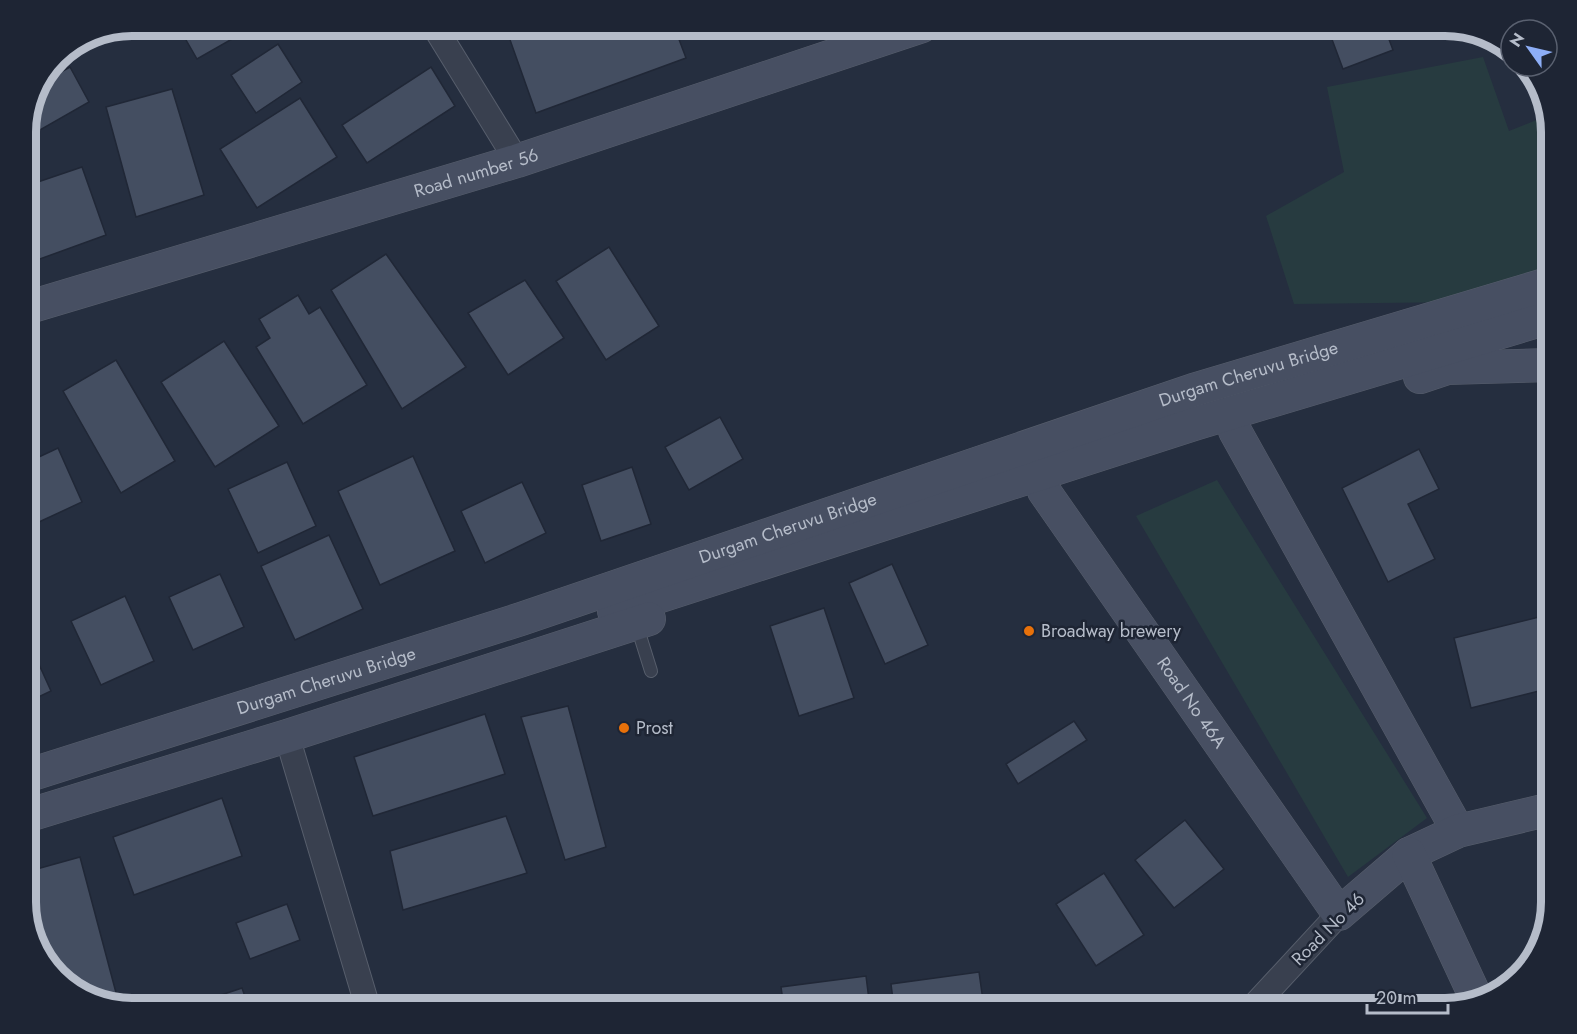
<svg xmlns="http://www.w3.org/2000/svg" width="1577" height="1034" font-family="Jost,sans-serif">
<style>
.green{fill:#273b40}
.building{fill:#444e61;stroke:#202736;stroke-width:1.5}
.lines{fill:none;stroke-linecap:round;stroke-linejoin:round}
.lane-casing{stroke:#575e6c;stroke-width:14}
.street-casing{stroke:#575e6c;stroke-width:26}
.secondary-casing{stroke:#575e6c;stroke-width:34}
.lane{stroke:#39404f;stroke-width:12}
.street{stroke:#39404f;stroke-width:24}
.secondary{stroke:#474f62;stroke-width:33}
.food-dot{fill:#e8710a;stroke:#1e2534;stroke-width:2}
.labels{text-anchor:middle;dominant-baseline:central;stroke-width:5;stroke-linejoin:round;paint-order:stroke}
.street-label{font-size:18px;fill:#b5bcc9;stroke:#1e2534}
.poi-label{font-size:18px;fill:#b5bcc9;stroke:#1e2534;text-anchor:start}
.rim{fill:none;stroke:#b5bcc9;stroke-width:8}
</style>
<rect width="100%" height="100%" fill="#252e3f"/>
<g class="green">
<polygon points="1483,57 1509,131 1547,116 1551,132 1551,301 1294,304 1266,216 1344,172 1327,87"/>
<polygon points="1217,480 1427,818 1348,877 1136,516"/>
</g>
<g class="building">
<polygon points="178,26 255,26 197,59"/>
<polygon points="540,26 674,26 686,58 536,113 509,37"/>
<polygon points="1327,26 1384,26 1393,50 1343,69"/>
<polygon points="1428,26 1446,26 1431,32"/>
<polygon points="278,44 302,82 256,113 231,75"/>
<polygon points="70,67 89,102 26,138 26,126 46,80"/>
<polygon points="431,67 455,106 367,163 342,125"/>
<polygon points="172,89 204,195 136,217 106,107"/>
<polygon points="300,98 337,157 257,208 220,149"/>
<polygon points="82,167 106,235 26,264 26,186"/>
<polygon points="609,247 659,326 606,360 556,281"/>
<polygon points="386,254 466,367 402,409 331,290"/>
<polygon points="525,280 564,338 508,375 468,313"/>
<polygon points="298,295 309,314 320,307 367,385 303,424 256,347 270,338 259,319"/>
<polygon points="224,341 279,426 215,467 161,382"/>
<polygon points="116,360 175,461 121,493 63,391"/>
<polygon points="720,417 743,459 689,490 665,447"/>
<polygon points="58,448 82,502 26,528 26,463"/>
<polygon points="1419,449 1439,489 1408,504 1435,559 1388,582 1342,488"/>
<polygon points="413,456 455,551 380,585 338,491"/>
<polygon points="287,462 316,526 258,553 228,489"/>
<polygon points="632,467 651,524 601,541 582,485"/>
<polygon points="522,482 546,533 485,563 461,511"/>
<polygon points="329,535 363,609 295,640 261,566"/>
<polygon points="892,564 928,645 885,664 849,583"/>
<polygon points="220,574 244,627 193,650 169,597"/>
<polygon points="125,596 154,661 101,685 71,621"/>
<polygon points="824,608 854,698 799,716 770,626"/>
<polygon points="1551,614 1551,688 1471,708 1454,638"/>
<polygon points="26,638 27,638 51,691 26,703"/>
<polygon points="568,706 606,847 565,860 521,717"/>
<polygon points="485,714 505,774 373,816 354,757"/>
<polygon points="1074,721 1087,740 1018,784 1006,764"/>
<polygon points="222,798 242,856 134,895 113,837"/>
<polygon points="506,816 527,873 403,910 390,851"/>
<polygon points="1185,820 1224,869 1174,908 1135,860"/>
<polygon points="80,857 119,1004 73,991 48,963 26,881 26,872"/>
<polygon points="1104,873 1144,935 1096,966 1056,904"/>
<polygon points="287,904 300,940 250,959 236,923"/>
<polygon points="979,972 984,1008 894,1008 891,984"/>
<polygon points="866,976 870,1008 784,1008 781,987"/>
<polygon points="242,988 249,1008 182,1008"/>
</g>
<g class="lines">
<defs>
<polyline id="lane" points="636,623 651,671"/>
<g id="street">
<polyline points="434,26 517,161"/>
<polyline points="287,736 368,1008"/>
<polyline points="1252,1008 1339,914"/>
</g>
<g id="secondary">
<path id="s1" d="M 26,308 L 517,161 L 922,26"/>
<polyline points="1420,377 1447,368 1551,365"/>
<polyline points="1235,431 1458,831"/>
<path id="s2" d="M 1044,491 L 1339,914 L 1409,854 L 1458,831 L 1551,809"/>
<polyline points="614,611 1194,424 1551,317"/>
<path id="s3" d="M 26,776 L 521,619 L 1193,390 L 1551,283"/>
<polyline points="26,816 287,736 649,619"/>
<polyline points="1409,854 1477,1000"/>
</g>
</defs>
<use href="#lane" class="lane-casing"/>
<use href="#street" class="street-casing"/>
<use href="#secondary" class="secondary-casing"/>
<use href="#lane" class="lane"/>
<use href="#street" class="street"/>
<use href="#secondary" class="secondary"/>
</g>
<g class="food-dot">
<circle cx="1029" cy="631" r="6"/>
<circle cx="624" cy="728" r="6"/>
</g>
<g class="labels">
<g class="street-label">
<text stroke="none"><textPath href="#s1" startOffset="470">Road number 56</textPath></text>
<text stroke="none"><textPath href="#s3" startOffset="1287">Durgam Cheruvu Bridge</textPath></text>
<text stroke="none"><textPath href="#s3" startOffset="801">Durgam Cheruvu Bridge</textPath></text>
<text stroke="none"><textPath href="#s3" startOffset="315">Durgam Cheruvu Bridge</textPath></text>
<text stroke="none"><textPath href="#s2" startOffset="258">Road No 46A</textPath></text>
<text transform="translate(1328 929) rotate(-45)">Road No 46</text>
</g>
<g class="poi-label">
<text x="1041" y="631">Broadway brewery</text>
<text x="636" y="728">Prost</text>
</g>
</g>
<path d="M0 0H1577V1034H0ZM132 36H1445A96 96 0 0 1 1541 132V902A96 96 0 0 1 1445 998H132A96 96 0 0 1 36 902V132A96 96 0 0 1 132 36Z" fill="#1e2534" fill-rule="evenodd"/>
<path class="rim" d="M132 36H1445A96 96 0 0 1 1541 132V902A96 96 0 0 1 1445 998H132A96 96 0 0 1 36 902V132A96 96 0 0 1 132 36Z"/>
<g transform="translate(1529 48) rotate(304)"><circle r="28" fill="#1e2534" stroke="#5a6170" stroke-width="1.5"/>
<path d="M0-4.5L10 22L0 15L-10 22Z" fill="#8daef7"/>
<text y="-9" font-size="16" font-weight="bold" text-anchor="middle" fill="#b5bcc9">N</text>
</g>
<path d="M1367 1004v9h81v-9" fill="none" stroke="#b5bcc9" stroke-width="3"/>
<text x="1376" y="1004" font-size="18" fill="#b5bcc9" stroke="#1e2534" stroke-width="4.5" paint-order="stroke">20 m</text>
</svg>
